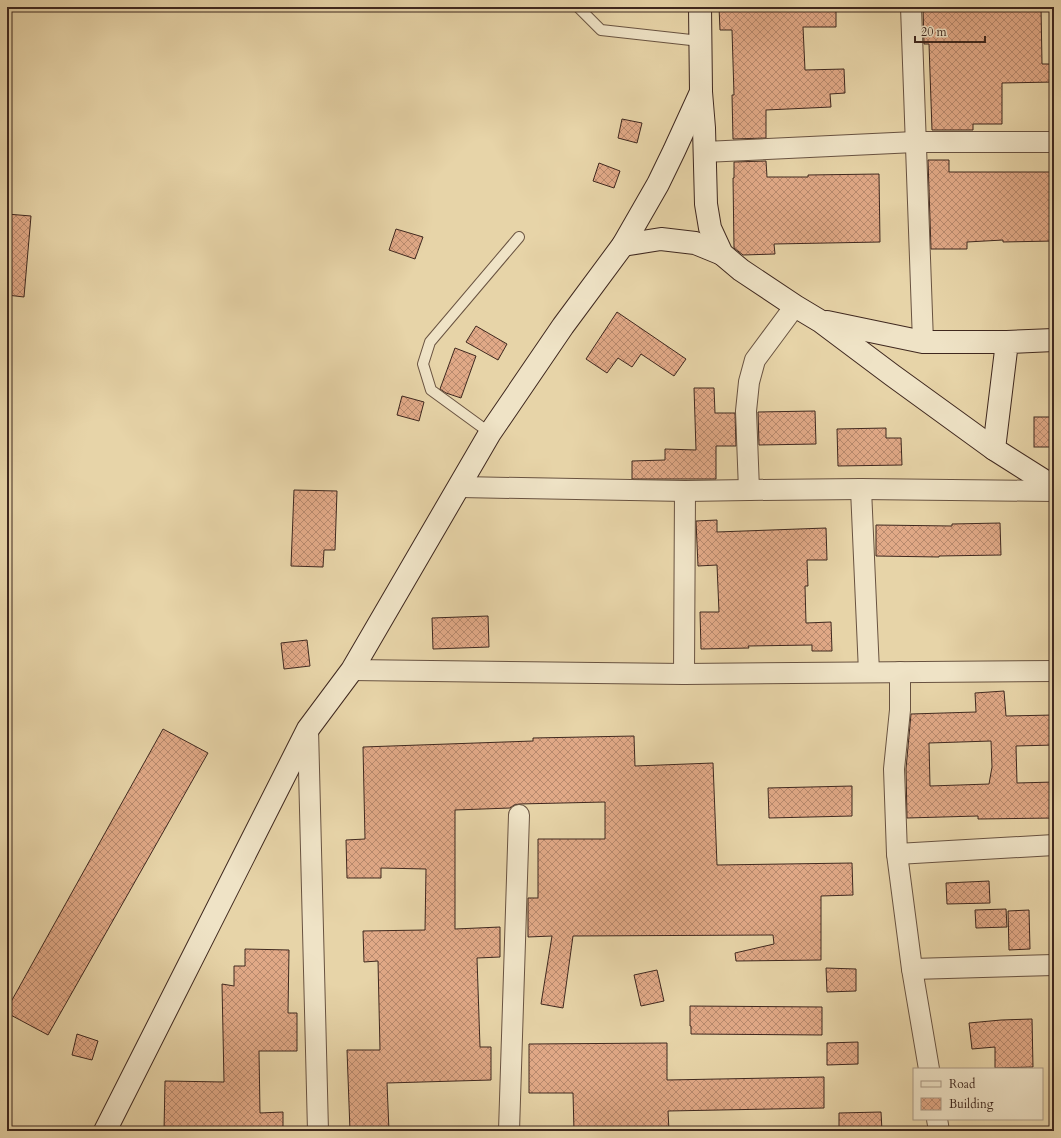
<svg xmlns="http://www.w3.org/2000/svg" width="1061" height="1138" font-family="Cardo,serif">
<style>
.building{fill:url(#building-cross-hatch);stroke:#3f281f;fill-rule:evenodd}
.lines{fill:none;stroke-linecap:round;stroke-linejoin:round}
.lane-casing{stroke:#695341;stroke-width:12}
.street-casing{stroke:#695341;stroke-width:22}
.secondary-casing{stroke:#3f281f;stroke-width:24}
.lane{stroke:#efe3c6;stroke-width:10}
.street{stroke:#efe3c6;stroke-width:20}
.secondary{stroke:#efe3c6;stroke-width:22}
</style>
<defs>
<pattern id="building-cross-hatch" width="8" height="8" patternUnits="userSpaceOnUse"><rect width="8" height="8" fill="#e1a987"/><path d="M0 0l8 8M0 8l8-8" fill="none" stroke="#b88a6e"/></pattern>
</defs>
<rect width="100%" height="100%" fill="#e7d4a8"/>
<filter id="stains"><feTurbulence type="fractalNoise" baseFrequency=".005" numOctaves="4"/><feColorMatrix values="0 0 0 0 .2 0 0 0 0 .09 0 0 0 0 .02 0 0 0 .5 -.17"/></filter>
<radialGradient id="worn" r=".72"><stop offset=".6" stop-color="#630" stop-opacity="0"/><stop offset="1" stop-color="#630" stop-opacity=".3"/></radialGradient>
<g class="building">
<polygon points="719,7 836,7 836,27 803,27 805,70 844,69 845,93 830,94 831,107 766,110 766,138 733,139 732,95 734,95 732,30 720,30"/>
<polygon points="923,7 1041,7 1042,64 1054,64 1054,82 1002,83 1002,124 973,124 973,130 932,130 929,44 924,44"/>
<polygon points="622,119 642,123 637,143 618,138"/>
<polygon points="928,160 949,160 949,172 1054,172 1054,241 1003,242 1003,240 967,242 967,249 931,249"/>
<polygon points="766,161 767,177 808,177 808,175 879,174 880,242 774,244 775,254 743,255 734,248 733,178 734,178 734,162"/>
<polygon points="599,163 620,171 614,188 593,181"/>
<polygon points="7,214 31,216 24,297 7,295"/>
<polygon points="396,229 423,237 415,259 389,250"/>
<polygon points="617,312 686,359 674,376 641,354 632,367 618,358 607,373 586,359"/>
<polygon points="476,326 507,344 498,360 466,342"/>
<polygon points="455,348 476,356 461,398 446,393 440,389"/>
<polygon points="694,388 714,388 715,413 735,413 736,446 716,446 716,479 632,479 632,461 665,460 665,449 696,450"/>
<polygon points="402,396 424,402 419,421 397,415"/>
<polygon points="815,411 816,444 759,445 758,412"/>
<rect x="1034" y="417" width="20" height="30"/>
<polygon points="886,428 886,438 901,438 902,465 838,466 837,429"/>
<polygon points="294,490 337,491 335,550 324,550 323,567 291,566"/>
<polygon points="717,520 717,532 826,528 827,560 807,560 808,586 805,586 806,623 831,622 832,651 812,651 812,645 748,646 749,648 701,649 700,612 719,612 717,565 698,566 696,521"/>
<polygon points="1000,523 1001,555 939,556 939,557 876,556 876,525 952,526 952,524"/>
<polygon points="488,616 489,647 433,649 432,618"/>
<polygon points="307,640 310,666 284,669 281,643"/>
<path d="M 1004,691 L 1006,716 L 1054,715 L 1054,745 L 1016,746 L 1017,783 L 1054,782 L 1054,818 L 978,819 L 978,816 L 907,818 L 906,769 L 911,714 L 976,712 L 975,693 ZM 991,741 L 992,767 L 989,784 L 930,786 L 929,743 Z"/>
<polygon points="163,729 208,753 48,1035 7,1013 7,1009"/>
<polygon points="634,736 635,766 713,763 717,865 852,863 853,895 821,896 821,960 736,961 735,953 774,944 773,935 573,936 563,1008 541,1004 552,936 528,937 528,898 538,898 538,839 605,839 605,802 519,804 514,805 510,808 455,810 455,929 500,927 500,957 477,958 480,1047 491,1047 491,1080 387,1083 389,1131 350,1131 347,1050 380,1050 378,961 364,962 363,931 425,930 426,869 381,868 381,878 347,878 346,840 365,839 363,747 533,741 533,738"/>
<polygon points="852,786 852,816 769,818 768,788"/>
<polygon points="989,881 990,903 947,904 946,883"/>
<polygon points="1006,909 1007,927 976,928 975,910"/>
<polygon points="1029,910 1030,949 1009,950 1008,911"/>
<polygon points="245,949 289,950 288,1013 297,1013 297,1051 259,1051 260,1113 283,1112 283,1131 164,1131 165,1081 224,1082 222,984 234,986 234,966 245,966"/>
<polygon points="826,968 856,969 856,991 827,992"/>
<polygon points="657,970 664,1001 641,1006 634,975"/>
<polygon points="690,1006 822,1007 822,1035 691,1034 691,1026 690,1026"/>
<polygon points="1032,1019 1033,1067 995,1068 995,1047 972,1049 969,1023 1001,1020"/>
<polygon points="77,1034 98,1041 92,1060 72,1055"/>
<polygon points="858,1042 858,1064 827,1065 827,1043"/>
<polygon points="667,1043 667,1080 824,1077 824,1108 668,1111 669,1131 574,1131 573,1093 529,1093 529,1044"/>
<polygon points="881,1112 882,1131 839,1131 839,1113"/>
</g>
<g class="lines">
<defs>
<g id="lane">
<polyline points="578,7 601,30 700,41"/>
<polyline points="490,433 431,390 423,364 430,342 519,237"/>
</g>
<g id="street">
<polyline points="911,7 923,342"/>
<polyline points="704,152 915,142 1054,142"/>
<polyline points="460,487 685,491 749,490 861,489 1054,491"/>
<polyline points="861,489 869,672"/>
<polyline points="749,490 746,411 749,382 755,360 795,306"/>
<polyline points="352,670 684,674 1054,671"/>
<polyline points="900,672 900,710 894,769 897,854 912,969 929,1069"/>
<polyline points="684,674 685,491"/>
<polyline points="308,729 318,1131"/>
<polyline points="897,854 1054,845"/>
<polyline points="912,969 1054,965"/>
<polyline points="937,1119 939,1131"/>
<polyline points="509,1131 519,815"/>
</g>
<g id="secondary">
<polyline points="700,7 701,92 704,128 706,204 710,228 722,254 741,270 795,306 820,321 892,375 994,449"/>
<polyline points="623,245 661,239 695,243 722,254"/>
<polyline points="827,322 923,342 1007,342"/>
<polyline points="1054,340 1007,342 994,449 1054,487"/>
<polyline points="105,1131 308,729 352,670 490,433 563,326 623,245 658,184 674,151 701,92"/>
</g>
</defs>
<use href="#lane" class="lane-casing"/>
<use href="#street" class="street-casing"/>
<use href="#secondary" class="secondary-casing"/>
<use href="#lane" class="lane"/>
<use href="#street" class="street"/>
<use href="#secondary" class="secondary"/>
</g>
<rect width="1061" height="1138" fill="none" stroke="#e7d4a8" stroke-width="24"/>
<rect x="8" y="8" width="1045" height="1122" fill="none" stroke="#3f281f" stroke-width="2"/>
<rect x="12" y="12" width="1037" height="1114" fill="none" stroke="#3f281f"/>
<rect x="913" y="1068" width="130" height="52" fill="#efe3c6" stroke="#a99883"/>
<rect x="921" y="1081" width="20" height="6" fill="#efe3c6" stroke="#a99883"/>
<text x="949" y="1088" font-size="12" fill="#3f281f">Road</text>
<rect x="921" y="1098" width="20" height="12" fill="url(#building-cross-hatch)" stroke="#a99883"/>
<text x="949" y="1108" font-size="12" fill="#3f281f">Building</text>
<path d="M915 36v6h70v-6" fill="none" stroke="#3f281f" stroke-width="2"/>
<text x="921" y="36" font-size="12" fill="#3f281f" stroke="#efe3c6" stroke-width="3" paint-order="stroke">20 m</text>
<rect width="100%" height="100%" filter="url(#stains)"/>
<rect width="100%" height="100%" fill="url(#worn)"/>
</svg>
